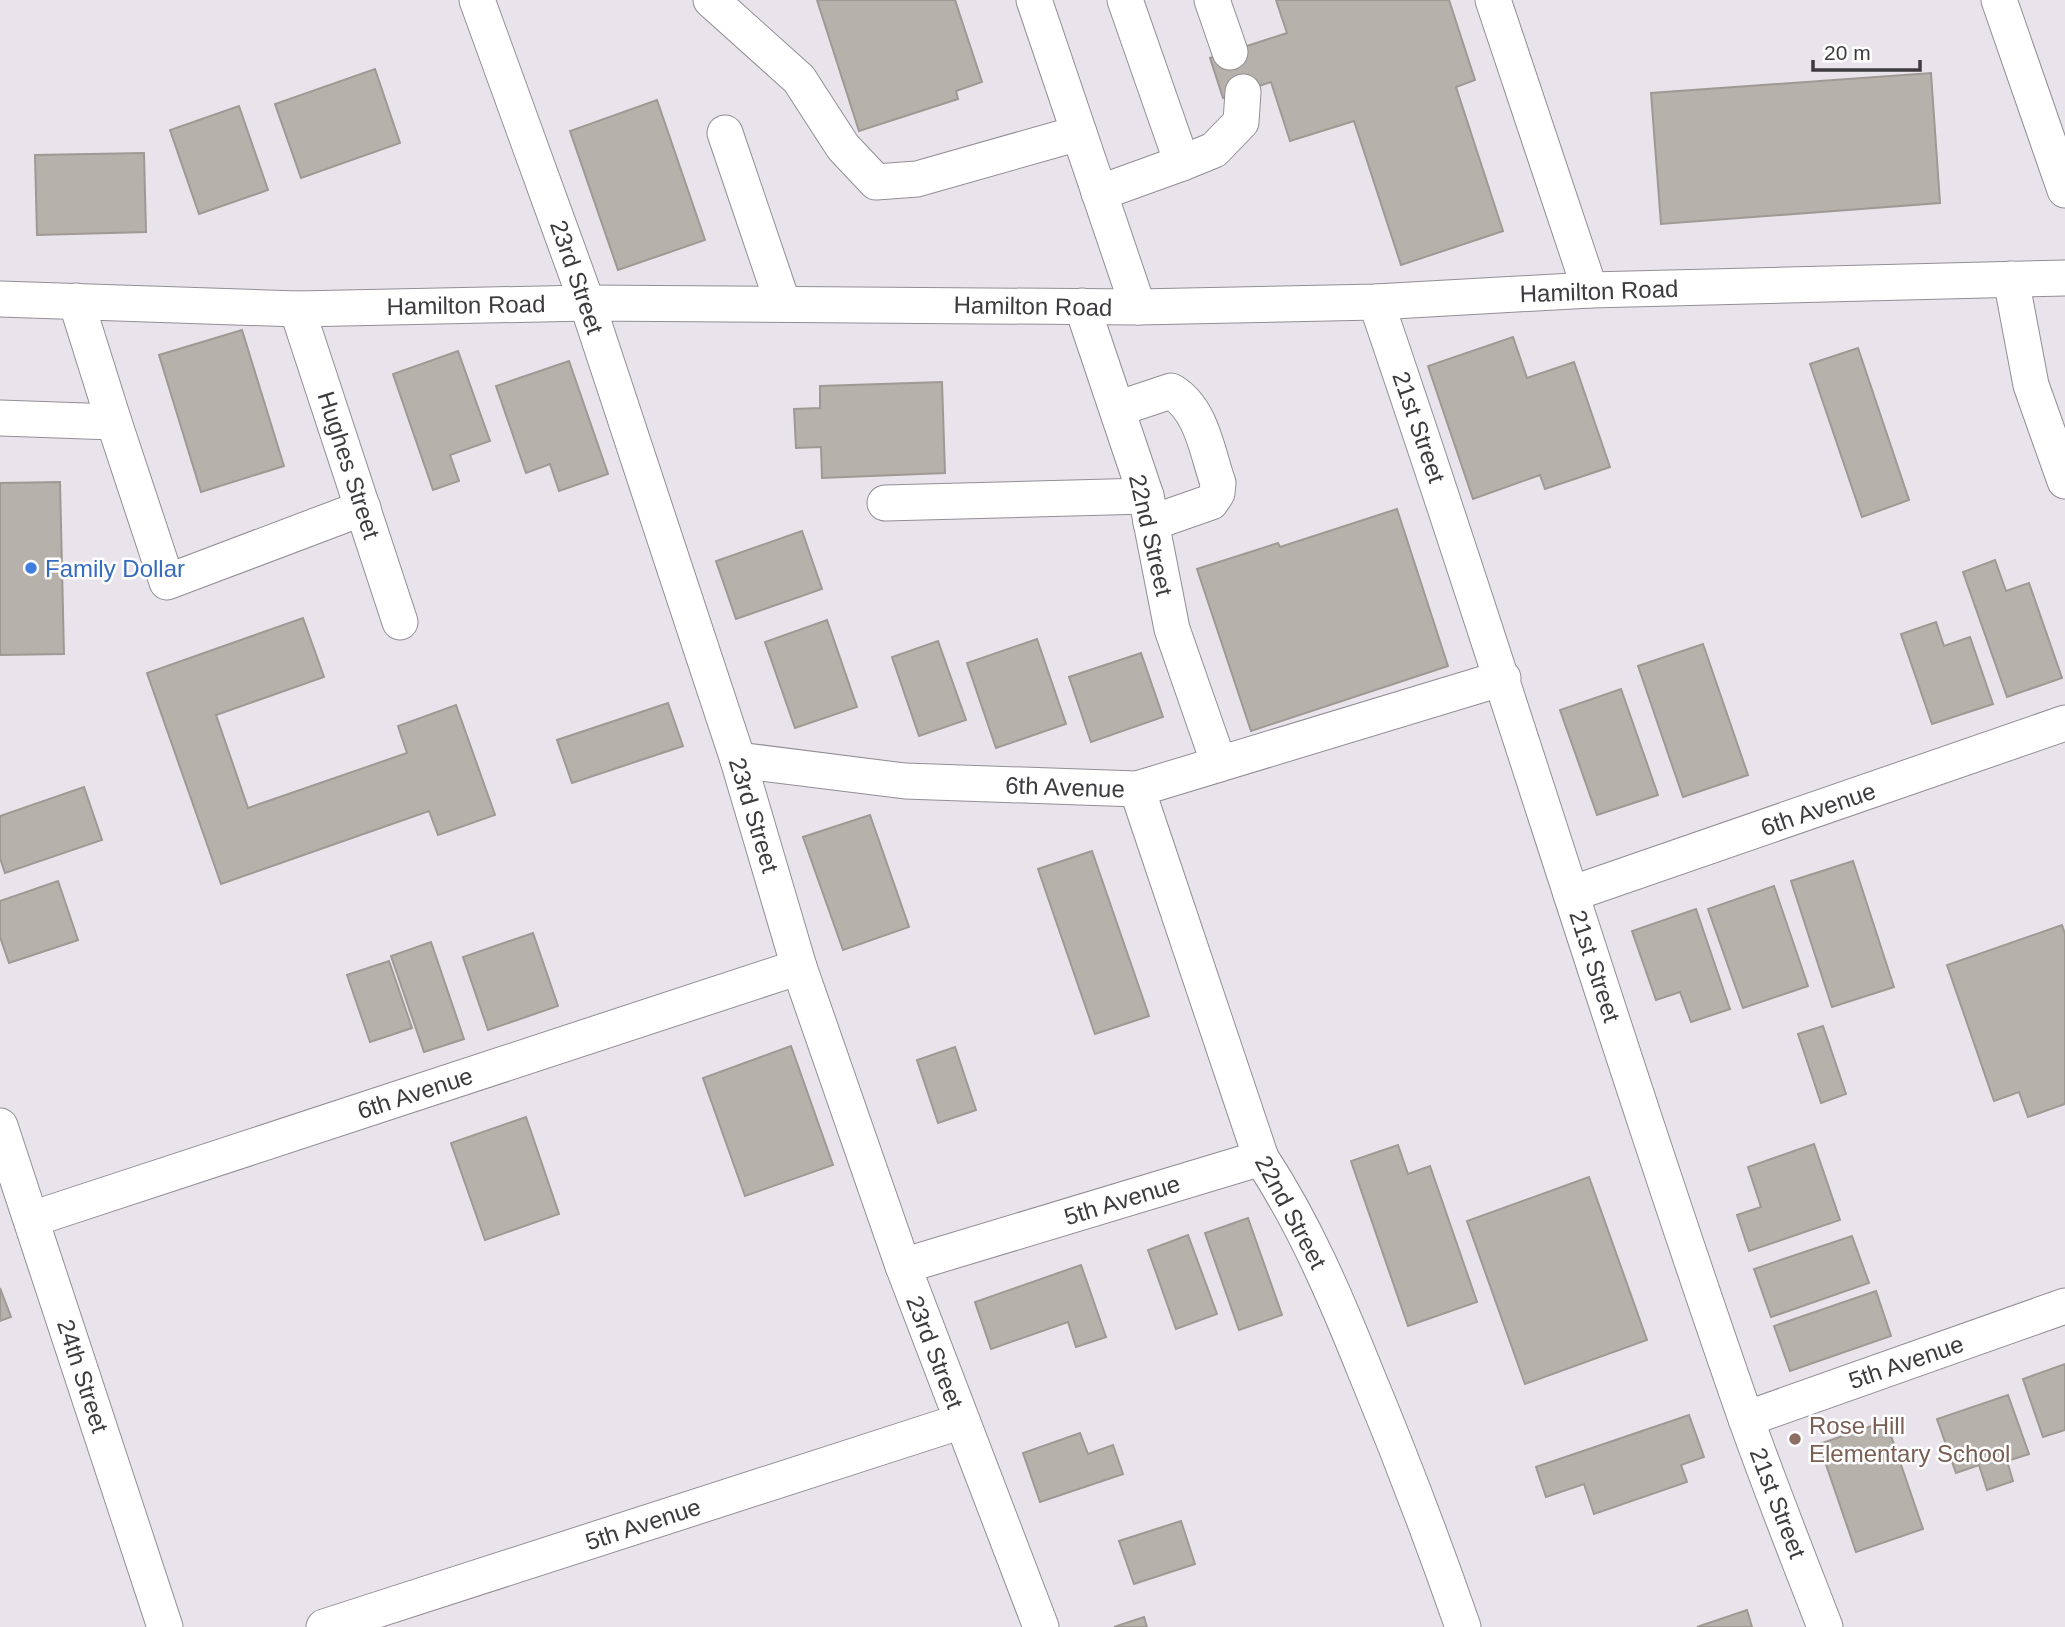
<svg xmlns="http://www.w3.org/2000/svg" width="2065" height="1627" font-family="Arial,sans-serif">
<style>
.building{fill:#b7b1ab;stroke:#9f9993;stroke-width:2}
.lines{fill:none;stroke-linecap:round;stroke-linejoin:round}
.minor-casing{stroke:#928e95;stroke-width:37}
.minor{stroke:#fff;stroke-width:35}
.shop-dot{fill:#3f7fe0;stroke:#fff;stroke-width:2.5}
.education-dot{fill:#8d6e63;stroke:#fff;stroke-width:2.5}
.labels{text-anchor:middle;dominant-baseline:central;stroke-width:5;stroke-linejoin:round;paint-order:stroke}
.street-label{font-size:24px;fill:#3d3b3e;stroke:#fff}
.shop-label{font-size:24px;fill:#366cbe;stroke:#fff;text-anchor:start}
.education-label{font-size:24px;fill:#785e54;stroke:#fff;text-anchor:start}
</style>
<rect width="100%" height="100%" fill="#e9e4ec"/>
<g class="building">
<polygon points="817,0 955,0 982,82 956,91 958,99 859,131"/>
<polygon points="1276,0 1449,0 1475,80 1456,87 1503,231 1401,265 1354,121 1290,141 1271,82 1223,98 1210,58 1287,33"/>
<polygon points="375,69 400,143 301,178 275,104"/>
<polygon points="1931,73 1940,203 1661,224 1651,93"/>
<polygon points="657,100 705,240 618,270 570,131"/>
<polygon points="239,106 268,190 199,214 170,130"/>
<polygon points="144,153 146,232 37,235 35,155"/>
<polygon points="242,330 284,466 201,492 159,355"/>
<polygon points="1513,337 1527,378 1574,362 1610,467 1545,489 1540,475 1473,499 1428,366"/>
<polygon points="1858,348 1909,500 1862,517 1810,364"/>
<polygon points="458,351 490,441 450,455 459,481 433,490 393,374"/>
<polygon points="569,361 608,474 559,491 550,464 526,473 496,386"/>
<polygon points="942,382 945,473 822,478 821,447 796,448 794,409 820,408 820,386"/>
<polygon points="60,482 64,654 0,655 0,483"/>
<polygon points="1397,509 1448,666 1251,731 1197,569 1278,543 1280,547"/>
<polygon points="802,531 822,589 736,619 716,561"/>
<polygon points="1995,560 2006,591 2029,583 2062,678 2007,697 1963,572"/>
<polygon points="303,618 324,677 216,715 248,808 407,753 398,726 456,705 495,815 438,835 429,811 221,884 147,673"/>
<polygon points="827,620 857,707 795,728 765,642"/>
<polygon points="1936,622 1944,646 1970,637 1993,704 1932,724 1901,634"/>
<polygon points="1037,639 1066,724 996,748 967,663"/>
<polygon points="938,641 966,720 919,736 892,657"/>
<polygon points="1703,644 1748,775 1683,797 1638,666"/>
<polygon points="1141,653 1163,717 1091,742 1069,677"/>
<polygon points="1621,689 1658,795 1597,815 1560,710"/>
<polygon points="668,703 683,746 572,783 557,740"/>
<polygon points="84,787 102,840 5,873 0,858 0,816"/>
<polygon points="870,815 909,927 843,950 803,837"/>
<polygon points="1092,851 1149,1016 1095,1034 1038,869"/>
<polygon points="1853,861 1894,987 1832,1007 1791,881"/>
<polygon points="58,881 78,940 9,963 0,937 0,901"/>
<polygon points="1774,886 1808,986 1743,1008 1708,909"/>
<polygon points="1696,909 1730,1009 1691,1022 1680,992 1656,1000 1632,931"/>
<polygon points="2062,925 2065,934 2065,1104 2028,1117 2019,1092 1994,1101 1947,965"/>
<polygon points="533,933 558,1006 488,1030 463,957"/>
<polygon points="431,942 464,1039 424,1052 391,956"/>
<polygon points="389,961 412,1028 370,1042 347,975"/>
<polygon points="1823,1026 1846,1094 1821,1103 1798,1034"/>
<polygon points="791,1046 833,1165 745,1196 703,1078"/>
<polygon points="955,1047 976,1110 938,1123 917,1060"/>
<polygon points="526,1117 559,1214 485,1240 451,1143"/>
<polygon points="1814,1144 1840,1220 1749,1251 1737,1215 1761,1207 1748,1167"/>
<polygon points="1398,1145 1408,1174 1430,1166 1477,1302 1408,1326 1351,1161"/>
<polygon points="1589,1177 1647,1340 1525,1384 1467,1221"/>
<polygon points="1248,1218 1282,1315 1239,1330 1205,1233"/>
<polygon points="1188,1235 1217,1314 1176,1329 1148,1250"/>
<polygon points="1852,1236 1869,1283 1771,1317 1754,1269"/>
<polygon points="1081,1265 1106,1337 1076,1347 1068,1322 991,1349 975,1302"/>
<polygon points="0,1288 11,1317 0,1321"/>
<polygon points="1876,1291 1891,1336 1790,1371 1774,1326"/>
<polygon points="2065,1364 2065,1430 2043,1437 2023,1379"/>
<polygon points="2008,1395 2029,1454 2007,1461 2013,1481 1987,1490 1979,1465 1956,1473 1937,1419"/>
<polygon points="1689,1415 1704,1457 1681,1465 1687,1482 1594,1514 1584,1484 1546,1497 1536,1467"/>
<polygon points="1886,1421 1923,1529 1856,1552 1819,1444"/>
<polygon points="1080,1433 1088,1454 1113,1445 1123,1474 1040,1502 1023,1453"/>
<polygon points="1181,1521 1195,1564 1134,1584 1119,1541"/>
<polygon points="1747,1610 1752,1627 1697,1627"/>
<polygon points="1144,1617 1147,1627 1114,1627"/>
</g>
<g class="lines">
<defs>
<g id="minor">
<polyline points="477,0 587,303 738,760 799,967 903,1266 1041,1627"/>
<polyline points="711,0 799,79 843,147 876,182 917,179 1079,133"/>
<polyline points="1034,0 1138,307"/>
<polyline points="1212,0 1230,52"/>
<polyline points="1493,0 1590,290"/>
<polyline points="1999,0 2065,190"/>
<polyline points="725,133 783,304"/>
<polyline points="1182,163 1214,150 1241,122 1243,92"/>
<polyline points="1099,193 1182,163 1125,0"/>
<polyline points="2011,279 2031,385 2065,481"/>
<polyline points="0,299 297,309 587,303 1138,307 1376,302 1590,290 2065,278"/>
<path d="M 1376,302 C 1503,672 1616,1047 1745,1416 C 1770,1487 1798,1557 1825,1627"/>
<polyline points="1082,306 1146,496 1172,629 1219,764"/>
<polyline points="297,309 400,622"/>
<path d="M 1117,409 L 1171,391 C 1202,409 1207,452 1218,483 L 1217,493 L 1211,502 L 1151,523"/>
<polyline points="0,418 114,422 76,301"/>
<polyline points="114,422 167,582 363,508"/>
<polyline points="885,503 1146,496"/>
<polyline points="738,760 905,781 1137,789 1503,678"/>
<path d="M 1137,789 L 1261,1158 C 1305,1225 1336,1298 1366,1373 C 1401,1457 1433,1541 1463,1627"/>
<polyline points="1571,894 2065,723"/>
<polyline points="0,1126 165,1627"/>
<polyline points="32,1219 799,967"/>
<polyline points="903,1266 1261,1158"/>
<polyline points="1746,1419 2065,1306"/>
<polyline points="324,1627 962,1421"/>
</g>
</defs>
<use href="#minor" class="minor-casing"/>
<use href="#minor" class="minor"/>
</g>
<circle class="shop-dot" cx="31" cy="568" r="7"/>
<circle class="education-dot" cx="1795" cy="1439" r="7"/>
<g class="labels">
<g class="street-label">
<text transform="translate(577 277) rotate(71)">23rd Street</text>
<text transform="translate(1599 291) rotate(-2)">Hamilton Road</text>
<text transform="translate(466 305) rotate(-1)">Hamilton Road</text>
<text transform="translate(1033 306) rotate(1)">Hamilton Road</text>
<text transform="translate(1419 427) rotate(71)">21st Street</text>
<text transform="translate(349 465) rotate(72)">Hughes Street</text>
<text transform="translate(1151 535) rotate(77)">22nd Street</text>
<text transform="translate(1065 787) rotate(2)">6th Avenue</text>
<text transform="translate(1818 809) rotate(-19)">6th Avenue</text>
<text transform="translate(754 815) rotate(73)">23rd Street</text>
<text transform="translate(1595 966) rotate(72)">21st Street</text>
<text transform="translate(415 1093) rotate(-18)">6th Avenue</text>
<text transform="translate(1122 1200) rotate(-17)">5th Avenue</text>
<text transform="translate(1291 1212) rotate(62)">22nd Street</text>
<text transform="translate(935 1352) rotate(69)">23rd Street</text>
<text transform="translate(1906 1362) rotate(-19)">5th Avenue</text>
<text transform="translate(83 1376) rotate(72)">24th Street</text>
<text transform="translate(1778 1503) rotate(69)">21st Street</text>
<text transform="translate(643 1524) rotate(-18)">5th Avenue</text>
</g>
<g class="shop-label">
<text x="45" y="568">Family Dollar</text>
</g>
<g class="education-label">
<text x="1809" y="1425">Rose Hill<tspan x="1809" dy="28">Elementary School</tspan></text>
</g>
</g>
<path d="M1813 60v10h107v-10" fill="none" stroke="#3d3b3e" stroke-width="3.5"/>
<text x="1824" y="60" font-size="21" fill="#3d3b3e" stroke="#ffffff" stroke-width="5" paint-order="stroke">20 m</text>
</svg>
